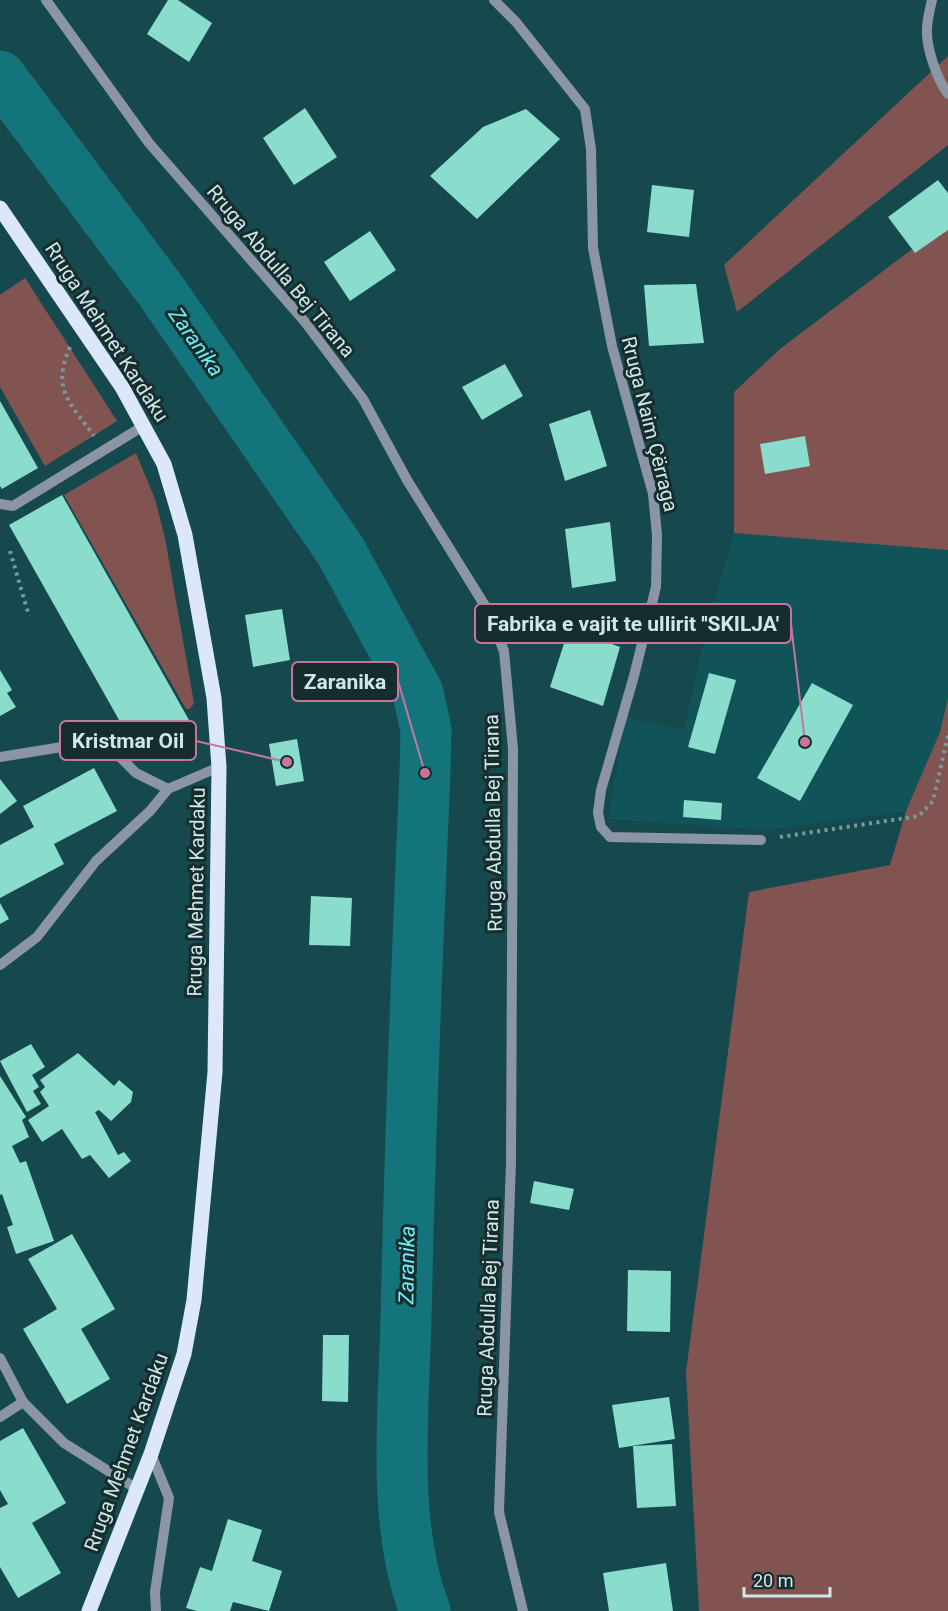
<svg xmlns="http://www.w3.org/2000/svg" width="948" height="1611" font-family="Roboto,sans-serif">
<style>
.built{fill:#105459}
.green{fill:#815452}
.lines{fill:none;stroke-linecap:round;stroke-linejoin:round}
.river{stroke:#13757b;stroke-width:51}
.building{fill:#8adccd}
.path{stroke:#769c9f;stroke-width:4;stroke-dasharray:3 4.5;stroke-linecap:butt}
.minor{stroke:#8c95a4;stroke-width:10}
.major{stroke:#dde7fa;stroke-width:15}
.labels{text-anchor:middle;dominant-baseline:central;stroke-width:6;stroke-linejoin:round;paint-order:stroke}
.street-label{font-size:20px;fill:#cee8e9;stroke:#172c2d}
.water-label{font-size:21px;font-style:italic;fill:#6eedf6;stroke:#172c2d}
.leader{fill:none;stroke:#c7769b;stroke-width:2}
.callout-dot{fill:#c7769b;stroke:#172c2d;stroke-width:2}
.callout{fill:#172c2d;stroke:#c7769b;stroke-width:2}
.callout-label{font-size:21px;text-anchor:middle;font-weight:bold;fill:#cee8e9}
</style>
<rect width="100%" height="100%" fill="#16494d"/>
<polygon class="built" points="734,533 948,550 948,699 940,732 906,811 767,830 608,819 626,717 684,730 705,635"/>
<g class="green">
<polygon points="948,56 948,145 737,312 724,265"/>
<polygon points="948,222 948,550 734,533 734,392 780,349"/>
<polygon points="25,278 117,421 45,466 0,387 0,295"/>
<polygon points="136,453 155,499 165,538 194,703 190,709 186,709 64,495"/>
<polygon points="948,698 948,1611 699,1611 686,1372 749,892 890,865 906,811 940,732"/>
</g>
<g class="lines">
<path class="river" d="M 0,76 L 161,291 L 340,550 L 418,693 L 426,730 L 425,773 C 417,955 410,1136 406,1318 C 404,1411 391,1523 425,1611"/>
</g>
<g class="building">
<polygon points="168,0 178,0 212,23 189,62 147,34"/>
<polygon points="305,108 337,157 294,185 263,138"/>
<polygon points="526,109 560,139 477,219 430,176 483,127"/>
<polygon points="938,180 948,193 948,230 915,253 888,217"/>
<polygon points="652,185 694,190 689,237 647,232"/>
<polygon points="370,231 396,270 350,301 324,262"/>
<polygon points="696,284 704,343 649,346 644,285"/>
<polygon points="505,364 523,396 482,420 462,387"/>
<polygon points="0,401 38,468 2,489 0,486"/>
<polygon points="590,410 607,466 565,481 549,424"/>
<polygon points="805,436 810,466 765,474 760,444"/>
<polygon points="62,495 189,720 136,750 9,525"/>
<polygon points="610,522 616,581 572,588 565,529"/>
<polygon points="282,609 290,660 253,667 245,615"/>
<polygon points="569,628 620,647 603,706 550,687"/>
<polygon points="0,670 12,690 7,693 16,707 0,716"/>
<polygon points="709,673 736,680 715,754 688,747"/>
<polygon points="812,683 853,705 800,801 757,778"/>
<polygon points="297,739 304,781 276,786 269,744"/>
<polygon points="94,768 117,811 54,844 64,864 0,898 0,845 34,827 23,806"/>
<polygon points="0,779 17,801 0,814"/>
<polygon points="684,800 722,803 721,820 683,817"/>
<polygon points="311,896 352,898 350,946 309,945"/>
<polygon points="0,903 9,919 0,924"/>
<polygon points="31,1044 45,1067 32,1075 39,1087 33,1091 41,1104 27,1112 0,1061"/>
<polygon points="78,1053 114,1086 119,1080 133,1092 131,1102 111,1121 99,1110 95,1112 118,1155 124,1152 131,1161 109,1178 90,1155 82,1159 62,1129 42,1142 28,1120 49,1106 40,1092 45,1087 40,1080"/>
<polygon points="0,1076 26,1117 22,1120 29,1137 12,1146 20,1163 26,1161 54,1241 16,1254 7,1227 13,1225 2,1194 0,1195"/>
<polygon points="534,1181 574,1189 569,1210 530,1203"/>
<polygon points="72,1234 115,1309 81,1329 110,1379 67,1404 23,1329 57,1309 28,1259"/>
<polygon points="628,1270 671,1271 670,1332 627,1331"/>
<polygon points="323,1335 349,1335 348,1402 322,1401"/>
<polygon points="669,1397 675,1439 619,1448 612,1405"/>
<polygon points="23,1428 66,1503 32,1523 61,1573 18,1598 0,1567 0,1508 8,1504 0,1490 0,1441"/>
<polygon points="672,1444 676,1506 637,1508 633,1446"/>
<polygon points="228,1519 262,1530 252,1561 282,1571 269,1611 233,1602 230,1611 197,1611 186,1608 200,1567 212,1571"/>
<polygon points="666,1563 673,1611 609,1611 603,1573"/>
</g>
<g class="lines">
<g class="path">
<path d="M 70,347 C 51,391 70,402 94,436"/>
<polyline points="10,551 29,616"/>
<polyline points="780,837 919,816 933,801 948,735"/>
</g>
<g class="minor">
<polyline points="46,0 149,143 305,322 363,399 407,480 487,609 504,651 513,749 511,1162 499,1512 523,1611"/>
<polyline points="494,0 516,22 585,109 591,149 593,248 612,346 653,494 657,535 656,587 634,676 601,790 598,813 601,827 610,837 761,840"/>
<path d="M 932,0 C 930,9 927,20 927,29 C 926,48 937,79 948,94"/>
<polyline points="0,504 13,506 145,425"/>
<polyline points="0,757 74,745 92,745 113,750 136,773 168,789"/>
<polyline points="0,965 37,937 96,861 150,811 168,789 219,767"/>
<polyline points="0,1358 23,1402 0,1417"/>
<polyline points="23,1402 64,1443 137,1489"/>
<polyline points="151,1454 169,1498 155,1592 156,1611"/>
</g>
<polyline class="major" points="0,208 122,387 164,464 185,535 214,698 219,767 215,1072 194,1300 184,1354 151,1454 89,1611"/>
</g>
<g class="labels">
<g class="street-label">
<text transform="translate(281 271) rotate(50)">Rruga Abdulla Bej Tirana</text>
<text transform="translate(107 332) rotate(57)">Rruga Mehmet Kardaku</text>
<text transform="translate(650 424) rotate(76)">Rruga Naim Çërraga</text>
<text transform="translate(493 823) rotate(-91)">Rruga Abdulla Bej Tirana</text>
<text transform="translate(196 892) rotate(-89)">Rruga Mehmet Kardaku</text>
<text transform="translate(488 1308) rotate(-88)">Rruga Abdulla Bej Tirana</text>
<text transform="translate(126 1452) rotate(-70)">Rruga Mehmet Kardaku</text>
</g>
<g class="water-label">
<text transform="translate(196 342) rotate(55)">Zaranika</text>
<text transform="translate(407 1265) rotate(-89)">Zaranika</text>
</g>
</g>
<path class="leader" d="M805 742L791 624M425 773L398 681M287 762L196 741"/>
<g class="callout-dot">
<circle cx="805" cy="742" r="6"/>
<circle cx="425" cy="773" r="6"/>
<circle cx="287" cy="762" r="6"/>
</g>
<g class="callout">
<rect x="475" y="604" width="316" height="39" rx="6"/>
<rect x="292" y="662" width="106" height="39" rx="6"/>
<rect x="60" y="721" width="136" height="39" rx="6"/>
</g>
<g class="callout-label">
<text x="633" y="631">Fabrika e vajit te ullirit ''SKILJA'</text>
<text x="345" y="689">Zaranika</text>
<text x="128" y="748">Kristmar Oil</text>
</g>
<path d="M744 1587v9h86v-9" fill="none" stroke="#cee8e9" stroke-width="3"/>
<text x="753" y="1587" font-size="18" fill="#cee8e9" stroke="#172c2d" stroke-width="4.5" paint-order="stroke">20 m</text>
</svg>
